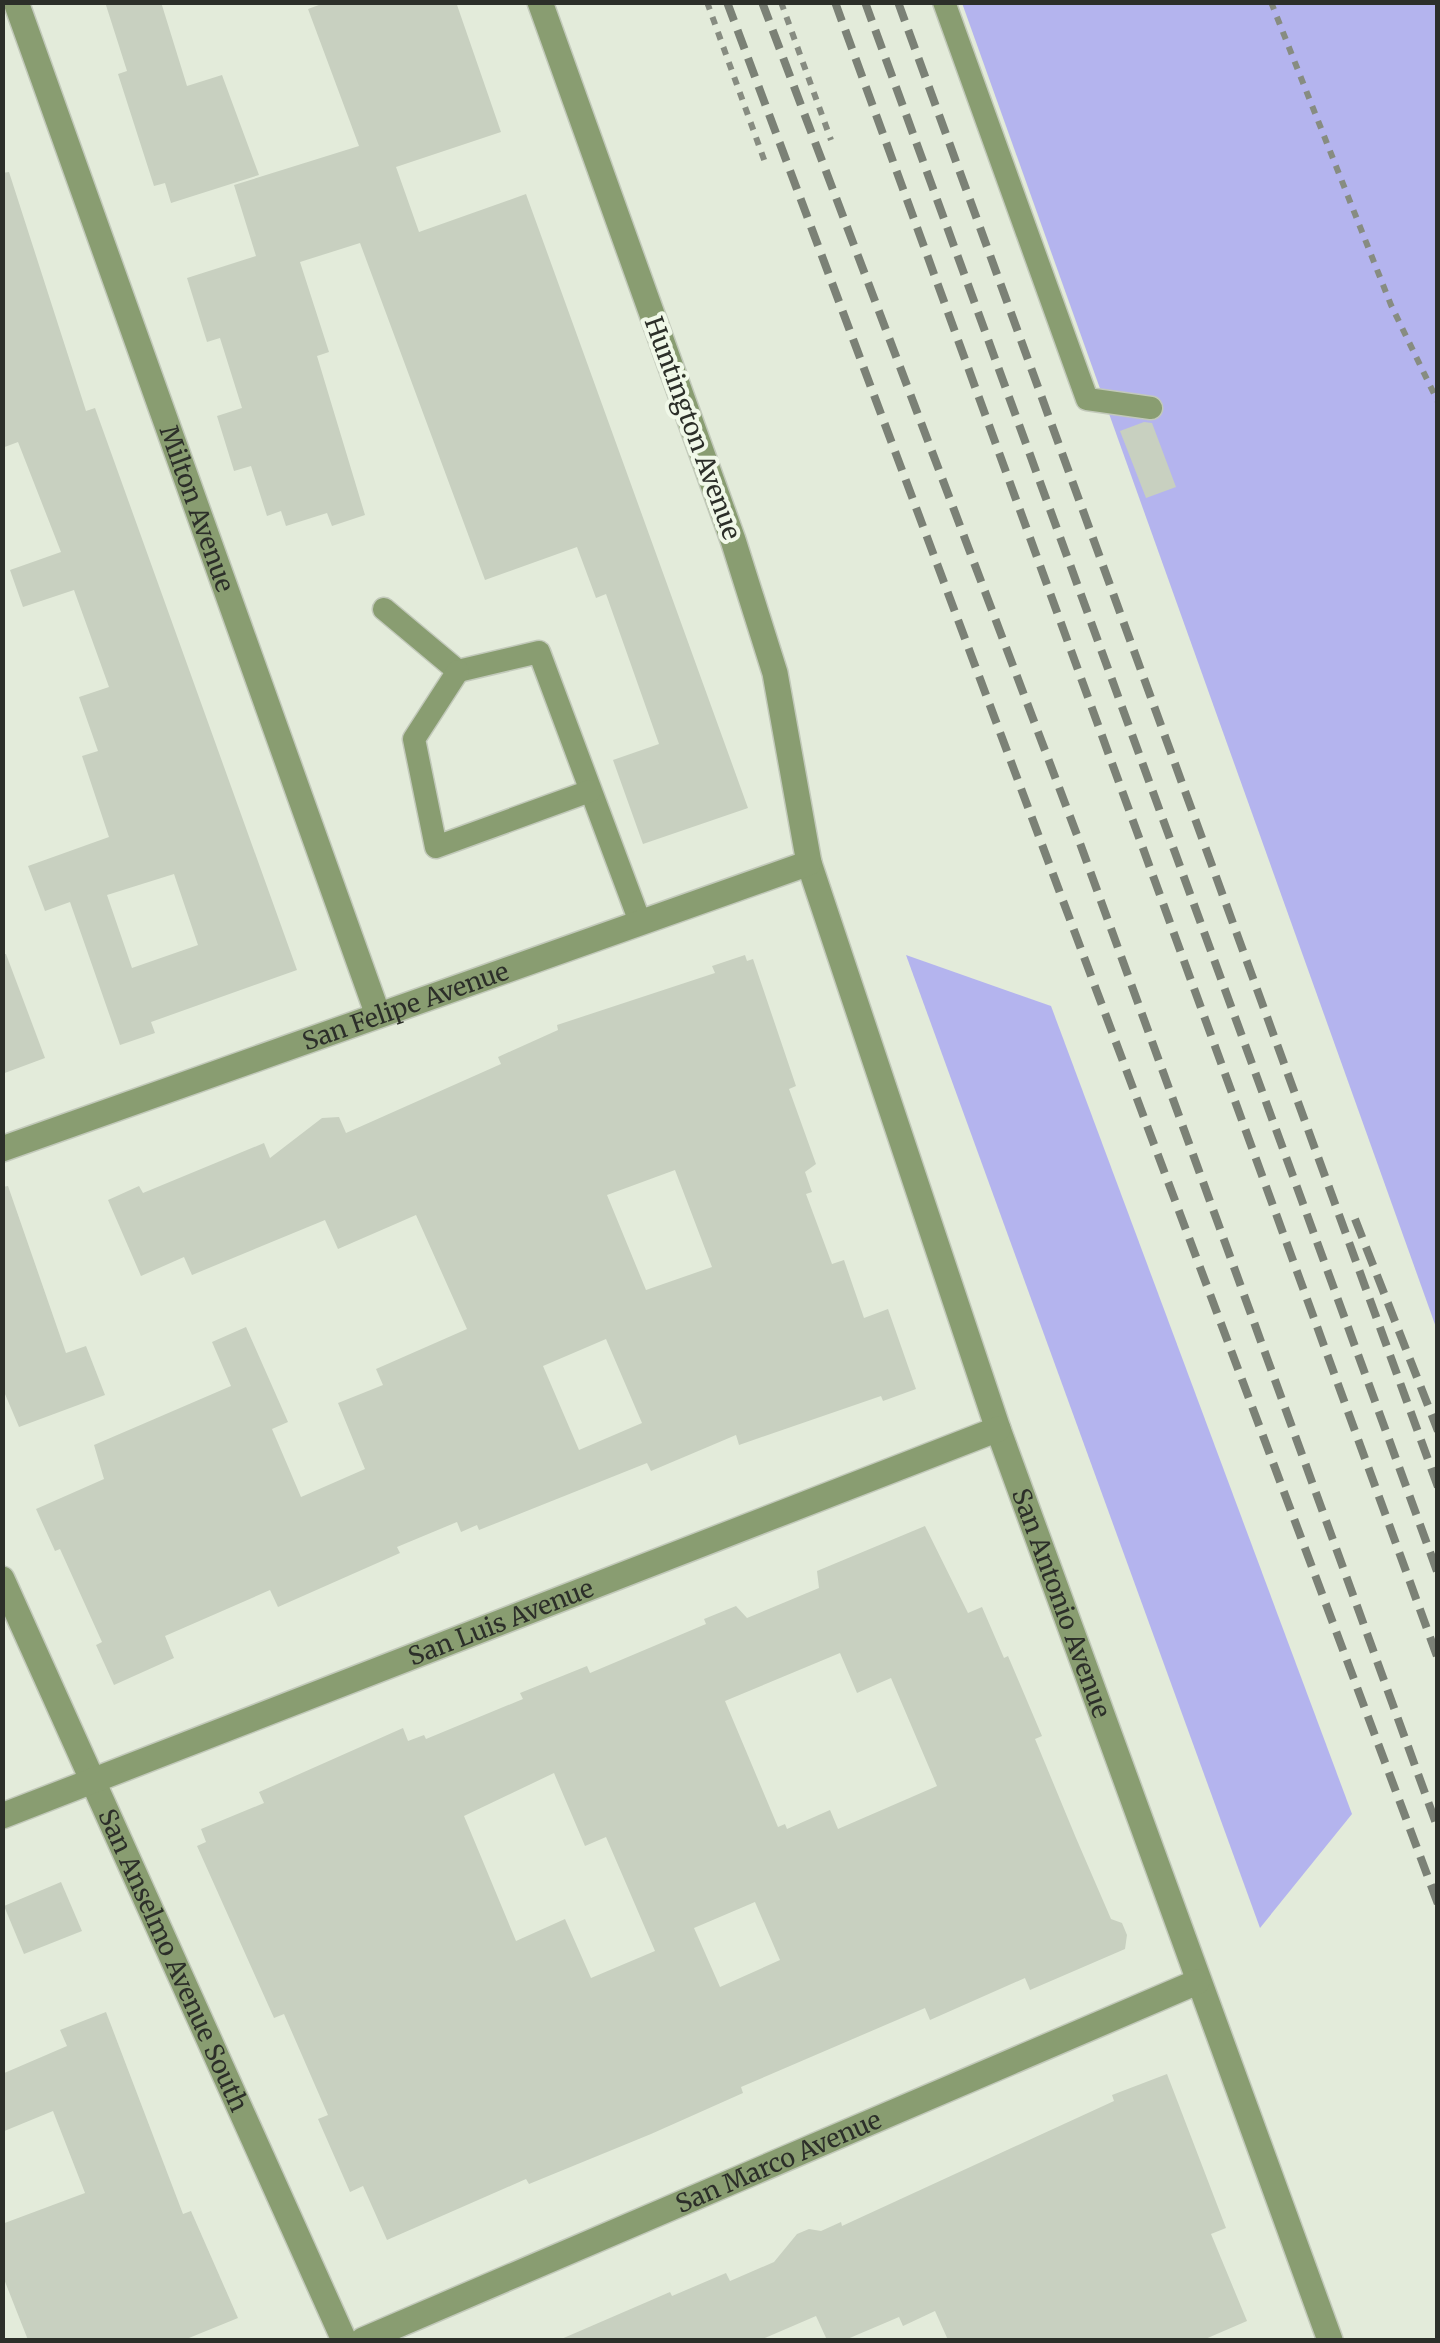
<svg xmlns="http://www.w3.org/2000/svg" width="1440" height="2343" font-family="Merriweather,serif">
<style>
.green{fill:#b4b4ee}
.building{fill:#c8d0c0;fill-rule:evenodd}
.lines{fill:none;stroke-linecap:round;stroke-linejoin:round}
.service-casing{stroke:#c2c9ba;stroke-width:25}
.minor-casing{stroke:#c2c9ba;stroke-width:28}
.tertiary-casing{stroke:#c2c9ba;stroke-width:28}
.path{stroke:#878c81;stroke-width:6;stroke-dasharray:8 8;stroke-linecap:butt}
.service{stroke:#899d71;stroke-width:22}
.minor{stroke:#899d71;stroke-width:25}
.tertiary{stroke:#899d71;stroke-width:25}
.rail{stroke:#7b8176;stroke-width:8;stroke-dasharray:20 10;stroke-linecap:butt}
.labels{text-anchor:middle;dominant-baseline:central;stroke-width:8;stroke-linejoin:round;paint-order:stroke}
.street-label{font-size:25px;fill:#2c2f29;stroke:#f0f8e8}
</style>
<rect width="100%" height="100%" fill="#e3ebda"/>
<g class="green">
<polygon points="962,3 1437,3 1437,1330"/>
<polygon points="906,955 1051,1006 1352,1814 1260,1928"/>
</g>
<g class="building">
<polygon points="105,2 161,2 187,86 222,75 259,175 171,203 165,183 154,186 118,74 127,71"/>
<polygon points="327,2 456,2 501,132 396,167 419,232 526,194 748,808 643,844 613,760 659,744 606,594 596,598 577,547 485,580 360,243 300,262 329,352 317,356 365,515 332,526 327,513 286,526 281,511 267,516 251,466 234,471 217,416 242,408 220,338 207,342 187,278 256,256 234,185 359,146 308,9"/>
<path d="M 9,172 L 86,411 L 95,408 L 297,970 L 151,1022 L 155,1033 L 120,1045 L 70,902 L 45,911 L 28,866 L 109,837 L 82,756 L 98,751 L 79,697 L 109,687 L 74,590 L 23,607 L 10,570 L 61,552 L 18,442 L 2,448 L 2,173 ZM 174,874 L 198,945 L 132,968 L 107,895 Z"/>
<polygon points="1144,422 1152,423 1176,487 1146,498 1120,431"/>
<polygon points="2,954 6,954 45,1058 2,1074"/>
<path d="M 745,955 L 747,961 L 753,959 L 796,1086 L 789,1089 L 816,1164 L 805,1172 L 812,1192 L 806,1194 L 832,1264 L 844,1260 L 864,1318 L 888,1309 L 916,1389 L 883,1401 L 881,1396 L 739,1445 L 736,1435 L 651,1471 L 647,1463 L 479,1530 L 477,1525 L 461,1532 L 457,1522 L 397,1547 L 400,1553 L 278,1607 L 270,1590 L 165,1636 L 174,1658 L 114,1685 L 96,1645 L 102,1642 L 60,1549 L 55,1551 L 36,1509 L 104,1479 L 94,1445 L 231,1386 L 212,1342 L 246,1327 L 288,1422 L 272,1429 L 301,1497 L 365,1469 L 338,1403 L 383,1385 L 376,1369 L 467,1329 L 416,1215 L 338,1249 L 325,1220 L 192,1275 L 184,1257 L 141,1276 L 108,1200 L 139,1186 L 143,1193 L 264,1143 L 270,1158 L 322,1118 L 339,1117 L 346,1133 L 501,1064 L 498,1057 L 558,1030 L 557,1025 L 715,973 L 712,966 ZM 675,1170 L 712,1267 L 646,1290 L 607,1195 ZM 606,1339 L 642,1423 L 579,1450 L 543,1366 Z"/>
<polygon points="8,1186 66,1353 86,1346 105,1395 19,1427 2,1387 2,1187"/>
<path d="M 925,1526 L 968,1613 L 982,1607 L 1004,1658 L 1008,1656 L 1042,1736 L 1035,1739 L 1076,1838 L 1111,1919 L 1122,1923 L 1127,1935 L 1125,1949 L 1030,1990 L 1025,1978 L 930,2020 L 925,2008 L 741,2087 L 743,2093 L 651,2134 L 529,2184 L 526,2179 L 387,2240 L 363,2186 L 350,2192 L 318,2119 L 328,2115 L 284,2014 L 274,2018 L 197,1846 L 206,1842 L 201,1829 L 264,1803 L 259,1792 L 403,1728 L 408,1741 L 424,1735 L 426,1739 L 523,1699 L 520,1693 L 587,1666 L 590,1673 L 706,1624 L 704,1619 L 736,1606 L 747,1618 L 819,1588 L 817,1571 ZM 840,1653 L 857,1693 L 891,1678 L 937,1786 L 838,1829 L 830,1810 L 787,1829 L 785,1824 L 778,1827 L 725,1701 ZM 554,1773 L 585,1846 L 606,1837 L 655,1951 L 591,1978 L 565,1919 L 516,1941 L 464,1816 ZM 755,1902 L 780,1960 L 720,1987 L 694,1928 Z"/>
<polygon points="61,1882 82,1931 24,1954 4,1906"/>
<polygon points="106,2012 183,2214 191,2211 238,2318 184,2340 28,2340 2,2274 2,2224 85,2193 53,2111 2,2132 2,2074 67,2046 60,2030"/>
<polygon points="1167,2074 1226,2228 1211,2234 1247,2321 1203,2340 948,2340 935,2311 903,2326 899,2317 845,2340 827,2340 816,2316 760,2340 559,2340 670,2292 672,2296 726,2273 730,2281 774,2262 797,2234 809,2229 821,2231 841,2222 842,2226 1114,2101 1112,2095"/>
</g>
<g class="lines">
<defs>
<g id="service">
<polyline points="944,2 1087,399 1151,408"/>
<polyline points="384,609 458,671 539,652 640,922"/>
<polyline points="458,671 414,739 436,847 590,791"/>
</g>
<g id="minor">
<path id="s1" d="M 16,2 L 378,1015"/>
<path id="s2" d="M 809,863 L 998,1429 L 1330,2340"/>
<path id="s3" d="M 2,1579 L 344,2340"/>
<path id="s4" d="M 2,1816 L 998,1429"/>
<path id="s5" d="M 363,2340 L 1197,1982"/>
</g>
<g id="tertiary">
<path id="s6" d="M 2,1149 L 809,863 L 775,673 L 733,540 L 540,2"/>
</g>
</defs>
<use href="#service" class="service-casing"/>
<use href="#minor" class="minor-casing"/>
<use href="#tertiary" class="tertiary-casing"/>
<g class="path">
<polyline points="707,2 766,165"/>
<polyline points="781,2 831,140"/>
<polyline points="1271,2 1391,305 1438,402"/>
</g>
<use href="#service" class="service"/>
<use href="#minor" class="minor"/>
<use href="#tertiary" class="tertiary"/>
<g class="rail">
<polyline points="727,2 1438,1904"/>
<polyline points="762,2 1077,835 1438,1829"/>
<polyline points="835,2 1438,1659"/>
<polyline points="865,2 1438,1574"/>
<polyline points="898,2 1438,1487"/>
<polyline points="1355,1219 1438,1431"/>
</g>
</g>
<g class="labels">
<g class="street-label">
<text transform="translate(693 428) rotate(70)">Huntington Avenue</text>
<text stroke="none"><textPath href="#s1" startOffset="538">Milton Avenue</textPath></text>
<text stroke="none"><textPath href="#s6" startOffset="428">San Felipe Avenue</textPath></text>
<text stroke="none"><textPath href="#s2" startOffset="782">San Antonio Avenue</textPath></text>
<text stroke="none"><textPath href="#s4" startOffset="535">San Luis Avenue</textPath></text>
<text stroke="none"><textPath href="#s3" startOffset="418">San Anselmo Avenue South</textPath></text>
<text stroke="none"><textPath href="#s5" startOffset="452">San Marco Avenue</textPath></text>
</g>
</g>
<rect width="1440" height="2343" fill="none" stroke="#2c2f29" stroke-width="10"/>
</svg>
